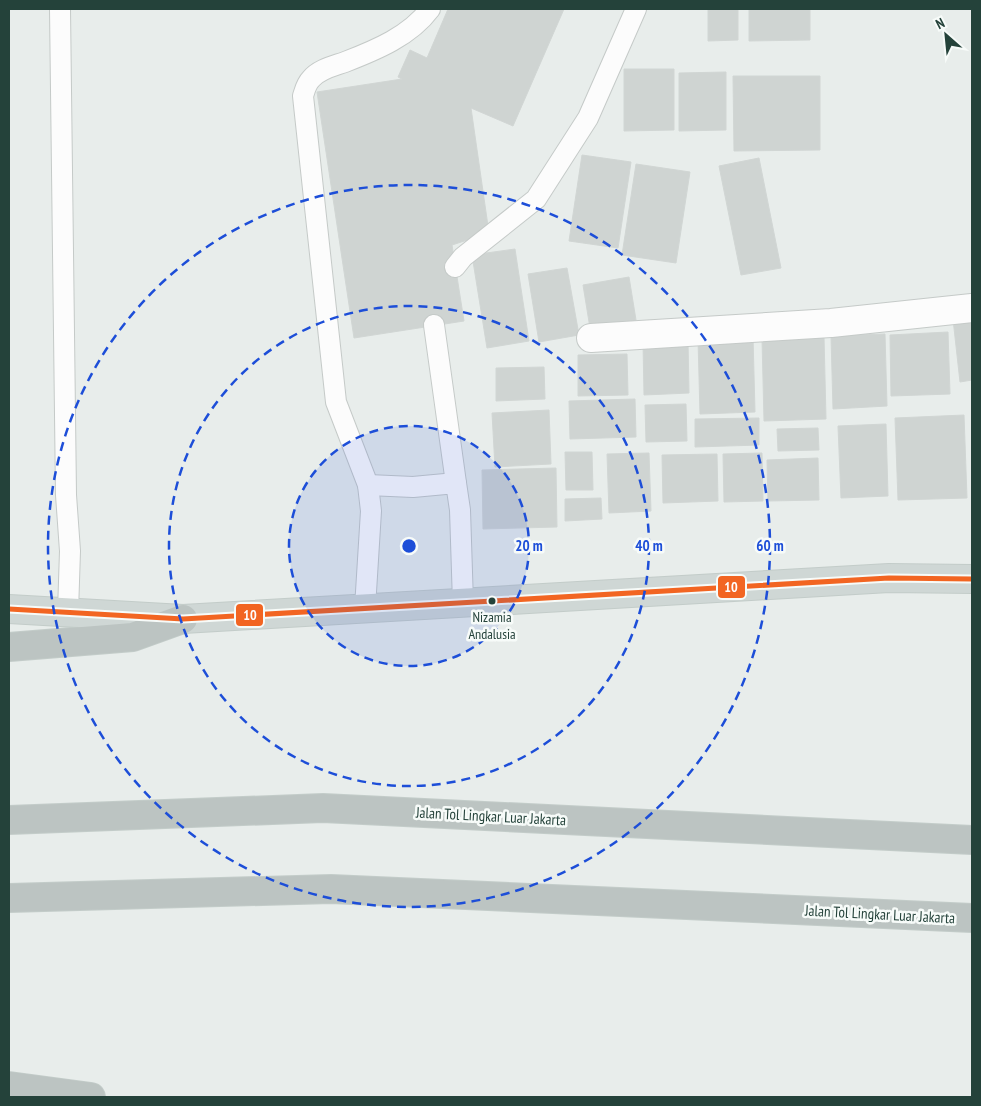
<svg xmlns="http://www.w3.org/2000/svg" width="981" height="1106" font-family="'PT Sans Narrow',sans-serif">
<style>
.building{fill:#cfd4d2;stroke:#d1d6d4}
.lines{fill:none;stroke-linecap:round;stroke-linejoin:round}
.service-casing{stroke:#c5cac8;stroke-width:22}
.minor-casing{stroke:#c5cac8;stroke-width:30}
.primary-casing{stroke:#c3ccc9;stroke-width:30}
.motorway-casing{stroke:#c3ccc9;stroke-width:30}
.service{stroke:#fcfcfc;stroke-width:20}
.minor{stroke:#fcfcfc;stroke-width:28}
.primary{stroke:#cfd7d5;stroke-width:28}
.motorway{stroke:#bcc4c2;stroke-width:28}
.bus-1-casing{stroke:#f7fbf9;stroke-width:9}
.bus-1{stroke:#f26522;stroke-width:5}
.ring{fill:none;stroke:#1d4ed8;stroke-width:2.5;stroke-dasharray:9 6}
.bus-dot{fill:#24423a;stroke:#f7fbf9;stroke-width:2}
.labels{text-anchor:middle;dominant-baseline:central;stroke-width:5;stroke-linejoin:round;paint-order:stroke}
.bus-label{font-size:14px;fill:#24423a;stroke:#f7fbf9}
.street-label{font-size:15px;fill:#24423a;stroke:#f7fbf9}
.centre{fill:#1d4ed8;stroke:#f7fbf9;stroke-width:2.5}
.ring-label{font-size:15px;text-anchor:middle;font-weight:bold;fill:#1d4ed8;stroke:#f7fbf9;stroke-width:5;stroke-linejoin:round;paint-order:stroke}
.line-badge{stroke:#f7fbf9;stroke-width:2}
.badge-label{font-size:14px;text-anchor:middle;font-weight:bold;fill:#fff}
</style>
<rect width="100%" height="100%" fill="#e8edeb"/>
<g class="building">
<polygon points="448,9 564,9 513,126 471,108 489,233 452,245 464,321 354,338 317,92 402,79 398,77 410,50 427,58"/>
<polygon points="708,9 738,9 738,40 708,41"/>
<polygon points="749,9 810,9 810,40 749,41"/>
<polygon points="624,69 674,69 674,130 624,131"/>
<polygon points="726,72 726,130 679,131 679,73"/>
<polygon points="733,76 820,76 820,150 734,151"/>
<polygon points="582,155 631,162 618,248 569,241"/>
<polygon points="759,158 781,268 741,275 719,166"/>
<polygon points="636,164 690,172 676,263 622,255"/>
<polygon points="515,249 529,341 487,348 472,255"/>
<polygon points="567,268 579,335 539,342 528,274"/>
<polygon points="629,277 636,320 590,328 583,285"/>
<polygon points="972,317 972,380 960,382 953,319"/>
<polygon points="948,332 950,394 891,396 890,335"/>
<polygon points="885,334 887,406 833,409 831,336"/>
<polygon points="753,337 755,412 700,414 698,339"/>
<polygon points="824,337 826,419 764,421 762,339"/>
<polygon points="688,341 689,393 644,395 643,342"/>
<polygon points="627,354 628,395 578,396 578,355"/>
<polygon points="544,367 545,399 496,401 496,368"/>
<polygon points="635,399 636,437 570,439 569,401"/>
<polygon points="686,404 687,441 646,442 645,405"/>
<polygon points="549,410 551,464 495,467 492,413"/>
<polygon points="964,415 967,498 898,500 895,418"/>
<polygon points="759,418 759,445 695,447 695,419"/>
<polygon points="886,424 888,496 841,498 838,426"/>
<polygon points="818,428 819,450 778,451 777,429"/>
<polygon points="565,452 592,452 593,490 566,490"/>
<polygon points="649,453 651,511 609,513 607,454"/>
<polygon points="762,453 763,501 724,502 723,454"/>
<polygon points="717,454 718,501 663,503 662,455"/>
<polygon points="818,458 819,500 768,501 767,460"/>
<polygon points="556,468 557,527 483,529 482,470"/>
<polygon points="601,498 602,519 565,521 565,499"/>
</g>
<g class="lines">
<defs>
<g id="service">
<polyline points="60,9 66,495 70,551 68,612"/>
<polyline points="455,267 463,257 536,199 588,118 636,9"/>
<polyline points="434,325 456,483"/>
<polyline points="368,485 413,487 456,483 460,510 463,603"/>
<path d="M 365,608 L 371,511 L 368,485 L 336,402 L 303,96 C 305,90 306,84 311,79 C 319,69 334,66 345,62 C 376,50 410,36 430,9"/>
</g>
<polyline id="minor" points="591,338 831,323 972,308"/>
<polyline id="primary" points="9,609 183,619 889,578 972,579"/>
<g id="motorway">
<polyline points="9,647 133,637 183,619"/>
<polyline points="9,820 323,808 972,840"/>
<polyline points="9,898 331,889 972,918"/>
<polyline points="9,1086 91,1097"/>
</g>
</defs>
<use href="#service" class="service-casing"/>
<use href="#minor" class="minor-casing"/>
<use href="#primary" class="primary-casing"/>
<use href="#motorway" class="motorway-casing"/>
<use href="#service" class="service"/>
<use href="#minor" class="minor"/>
<use href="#primary" class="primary"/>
<use href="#motorway" class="motorway"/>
<defs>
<polyline id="bus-1" points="9,609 183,619 889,578 972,579"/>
</defs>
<use href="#bus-1" class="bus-1-casing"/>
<use href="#bus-1" class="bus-1"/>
</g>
<circle cx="409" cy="546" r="120" fill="#1d4ed8" fill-opacity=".12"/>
<g class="ring">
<circle cx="409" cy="546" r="120"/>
<circle cx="409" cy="546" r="240"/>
<circle cx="409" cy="546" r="361"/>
</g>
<circle class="bus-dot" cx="492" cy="601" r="4.5"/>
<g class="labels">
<g class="bus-label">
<text x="492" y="617">Nizamia<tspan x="492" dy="17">Andalusia</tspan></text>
</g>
<g class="street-label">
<text transform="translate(491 816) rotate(3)">Jalan Tol Lingkar Luar Jakarta</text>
<text transform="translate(880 914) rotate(3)">Jalan Tol Lingkar Luar Jakarta</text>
</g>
</g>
<circle cx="409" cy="546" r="8" class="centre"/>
<g class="ring-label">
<text x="529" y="551">20 m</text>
<text x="649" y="551">40 m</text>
<text x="770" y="551">60 m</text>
</g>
<g class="line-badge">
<rect x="717" y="575" width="29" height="24" rx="5" fill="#f26522"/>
<rect x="235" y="603" width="29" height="24" rx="5" fill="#f26522"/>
</g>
<g class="badge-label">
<text x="731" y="592">10</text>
<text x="250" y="620">10</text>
</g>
<rect width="981" height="1106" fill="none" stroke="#24423a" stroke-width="20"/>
<g transform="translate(946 35) rotate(333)" stroke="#f7fbf9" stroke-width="4" paint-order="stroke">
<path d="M0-4L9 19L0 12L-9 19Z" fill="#24423a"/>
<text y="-8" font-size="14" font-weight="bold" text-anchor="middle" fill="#24423a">N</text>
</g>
</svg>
